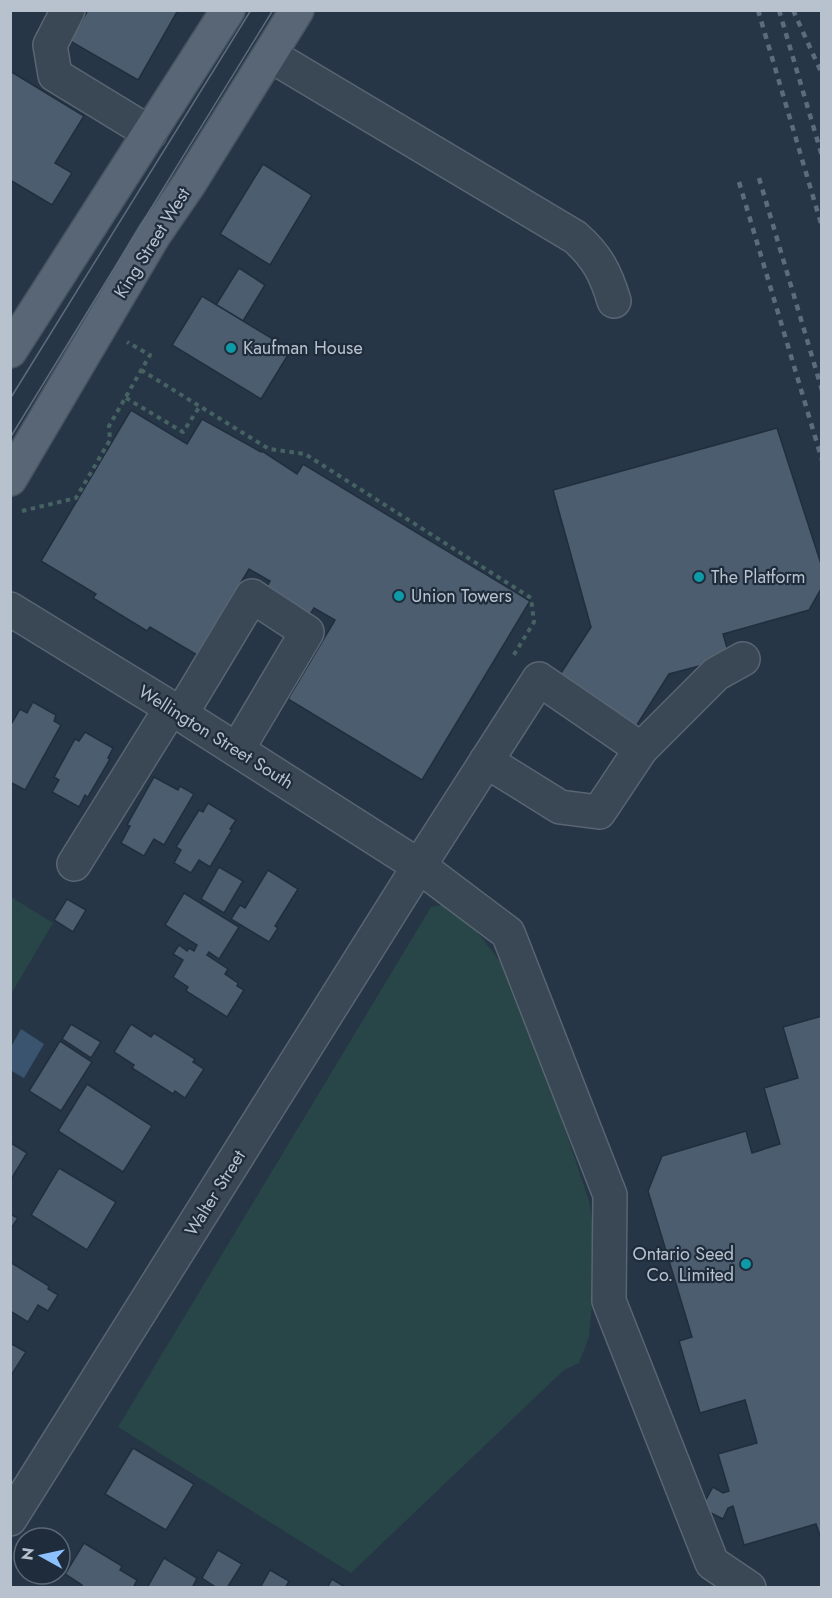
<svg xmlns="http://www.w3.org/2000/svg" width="832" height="1598" font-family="Jost,sans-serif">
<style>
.green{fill:#284547}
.water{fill:#3a546f}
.building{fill:#4c5d6f;stroke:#212e3d;stroke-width:1.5}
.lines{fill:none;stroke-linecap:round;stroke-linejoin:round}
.minor-casing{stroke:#596572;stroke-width:36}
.major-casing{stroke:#475361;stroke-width:36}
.path{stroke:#466262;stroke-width:4;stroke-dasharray:4.5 4.5;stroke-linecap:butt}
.minor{stroke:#3a4755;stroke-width:33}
.major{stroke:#586675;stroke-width:33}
.tram{stroke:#5c6c7c;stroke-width:1.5}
.rail{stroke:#5c6c7c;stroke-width:4.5;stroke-dasharray:6 6;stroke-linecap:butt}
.culture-dot{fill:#0f9aa8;stroke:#1f2c3b;stroke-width:2}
.labels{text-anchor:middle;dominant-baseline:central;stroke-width:4.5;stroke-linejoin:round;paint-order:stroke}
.street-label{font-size:18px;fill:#b8c2ce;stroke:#1f2c3b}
.poi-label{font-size:18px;fill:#b8c2ce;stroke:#1f2c3b;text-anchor:start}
</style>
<rect width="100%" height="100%" fill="#263646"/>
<g class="green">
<polygon points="11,897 53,923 11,994"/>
<polygon points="446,904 464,915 502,964 526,1012 589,1201 593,1226 592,1303 589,1337 579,1363 564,1370 351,1573 118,1427 431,907"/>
</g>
<polygon class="water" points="21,1029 44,1044 24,1078 10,1070 11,1047"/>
<g class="building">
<polygon points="88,10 178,10 138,80 70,41"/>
<polygon points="10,71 84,116 55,163 72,173 52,205 10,180"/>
<polygon points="263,164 312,195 270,265 220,234"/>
<polygon points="239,268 265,285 243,321 216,305"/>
<polygon points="202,296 291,350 261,399 172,345"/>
<polygon points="131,410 187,444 202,419 261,452 262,451 297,474 303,464 530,601 422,780 288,699 335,620 314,608 309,616 265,590 270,581 249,569 197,655 150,627 147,631 93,598 96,594 41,561"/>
<polygon points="777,428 822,567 822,587 809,610 723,634 730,658 669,674 635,728 559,676 591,627 553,490"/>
<polygon points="33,702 56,715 54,721 61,725 25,790 10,782 10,726 20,709 27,713"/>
<polygon points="85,732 113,748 108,758 110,759 88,797 85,795 79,807 52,792 59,780 54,777 75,739 79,741"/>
<polygon points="154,777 178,790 180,786 194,794 164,845 154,839 144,856 121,843 130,826 127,825"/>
<polygon points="208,803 236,820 230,829 232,830 210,867 199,860 191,873 174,863 181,850 176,847 199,810 203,812"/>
<polygon points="219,867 243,881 224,913 201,899"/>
<polygon points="268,870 298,889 275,926 278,928 269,942 231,919 240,905 245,908"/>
<polygon points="184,893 239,927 219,959 209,952 207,955 228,969 225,974 238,983 237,986 244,990 227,1017 186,991 188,987 173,977 183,960 173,954 179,945 187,951 189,948 194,951 197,945 165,925"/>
<polygon points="67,899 86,910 73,932 54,920"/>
<polygon points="822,1016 822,1541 816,1524 744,1545 733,1506 728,1508 723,1519 701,1508 713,1487 723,1493 729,1491 718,1454 757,1443 745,1400 700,1413 679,1341 692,1337 648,1191 662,1156 746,1131 752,1153 780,1144 764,1088 798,1078 783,1027"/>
<polygon points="71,1024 101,1042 91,1058 62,1039"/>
<polygon points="131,1024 151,1037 154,1033 195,1059 193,1062 204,1069 185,1098 175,1091 173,1094 132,1068 134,1065 114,1052"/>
<polygon points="60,1041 92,1062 61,1111 29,1091"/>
<polygon points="87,1084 152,1126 123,1172 58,1131"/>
<polygon points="11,1143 27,1153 10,1181 10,1144"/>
<polygon points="59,1168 116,1202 87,1250 31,1215"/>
<polygon points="10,1214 18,1218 10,1230"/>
<polygon points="10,1262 49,1286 48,1289 58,1295 48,1311 38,1305 28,1322 10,1311"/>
<polygon points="10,1343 26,1352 10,1377"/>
<polygon points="133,1448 194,1484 166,1530 105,1494"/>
<polygon points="84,1543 122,1566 120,1570 137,1580 133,1588 81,1588 82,1585 65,1574"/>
<polygon points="218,1550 242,1564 227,1588 217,1588 202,1578"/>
<polygon points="164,1558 197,1578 192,1588 147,1588"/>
<polygon points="270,1570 289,1581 285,1588 260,1588"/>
<polygon points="332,1579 345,1587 345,1588 327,1588"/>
</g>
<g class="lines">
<defs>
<g id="minor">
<polyline points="68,10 50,45 55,75 150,133"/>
<path d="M 270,55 L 575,237 C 597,256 606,274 614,301"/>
<polyline points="10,609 171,708 419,866 508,933 610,1195 609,1301 712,1563 749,1588"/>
<polyline points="181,714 252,596 307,632 237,750"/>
<polyline points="641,749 716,674 743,659"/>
<polyline points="74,864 171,708"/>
<polyline points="10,1519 419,866 539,679 641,749 599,812 560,807 486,761"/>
</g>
<g id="major">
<polyline points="10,351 228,10"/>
<polyline points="10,479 154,235 189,184 297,10"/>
</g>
</defs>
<use href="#minor" class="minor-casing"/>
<use href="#major" class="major-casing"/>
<g class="path">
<polyline points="141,370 269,449 305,454 531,598 534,622 512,658"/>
<polyline points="126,398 183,432 200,406"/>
<polyline points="22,511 76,498 110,440 109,426 150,355 127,342"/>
</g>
<use href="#minor" class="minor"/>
<use href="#major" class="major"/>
<g class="tram">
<polyline points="10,399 251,10"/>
<polyline points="10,438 273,10"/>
</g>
<g class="rail">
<polyline points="758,10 822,227"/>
<polyline points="779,10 822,156"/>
<polyline points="793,10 822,74"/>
<polyline points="759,178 822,390"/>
<polyline points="739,182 822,460"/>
</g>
</g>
<g class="culture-dot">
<circle cx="231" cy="348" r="6"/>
<circle cx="699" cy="577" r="6"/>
<circle cx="399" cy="596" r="6"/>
<circle cx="746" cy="1264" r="6"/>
</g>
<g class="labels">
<g class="street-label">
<text transform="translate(152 243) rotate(-58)">King Street West</text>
<text transform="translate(216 737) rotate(32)">Wellington Street South</text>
<text transform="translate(215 1193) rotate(-58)">Walter Street</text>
</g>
<g class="poi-label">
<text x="243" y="348">Kaufman House</text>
<text x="711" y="577">The Platform</text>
<text x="411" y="596">Union Towers</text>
<text x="734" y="1254" text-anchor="end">Ontario Seed<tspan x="734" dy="21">Co. Limited</tspan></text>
</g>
</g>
<rect width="832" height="1598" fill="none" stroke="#b8c2ce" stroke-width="24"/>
<g transform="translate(42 1556) rotate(278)"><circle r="28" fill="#1f2c3b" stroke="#5c6876" stroke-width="1.5"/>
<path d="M0-4.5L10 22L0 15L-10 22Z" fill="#8cc0ff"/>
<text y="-9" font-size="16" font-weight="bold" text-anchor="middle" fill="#b8c2ce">N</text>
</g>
</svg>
